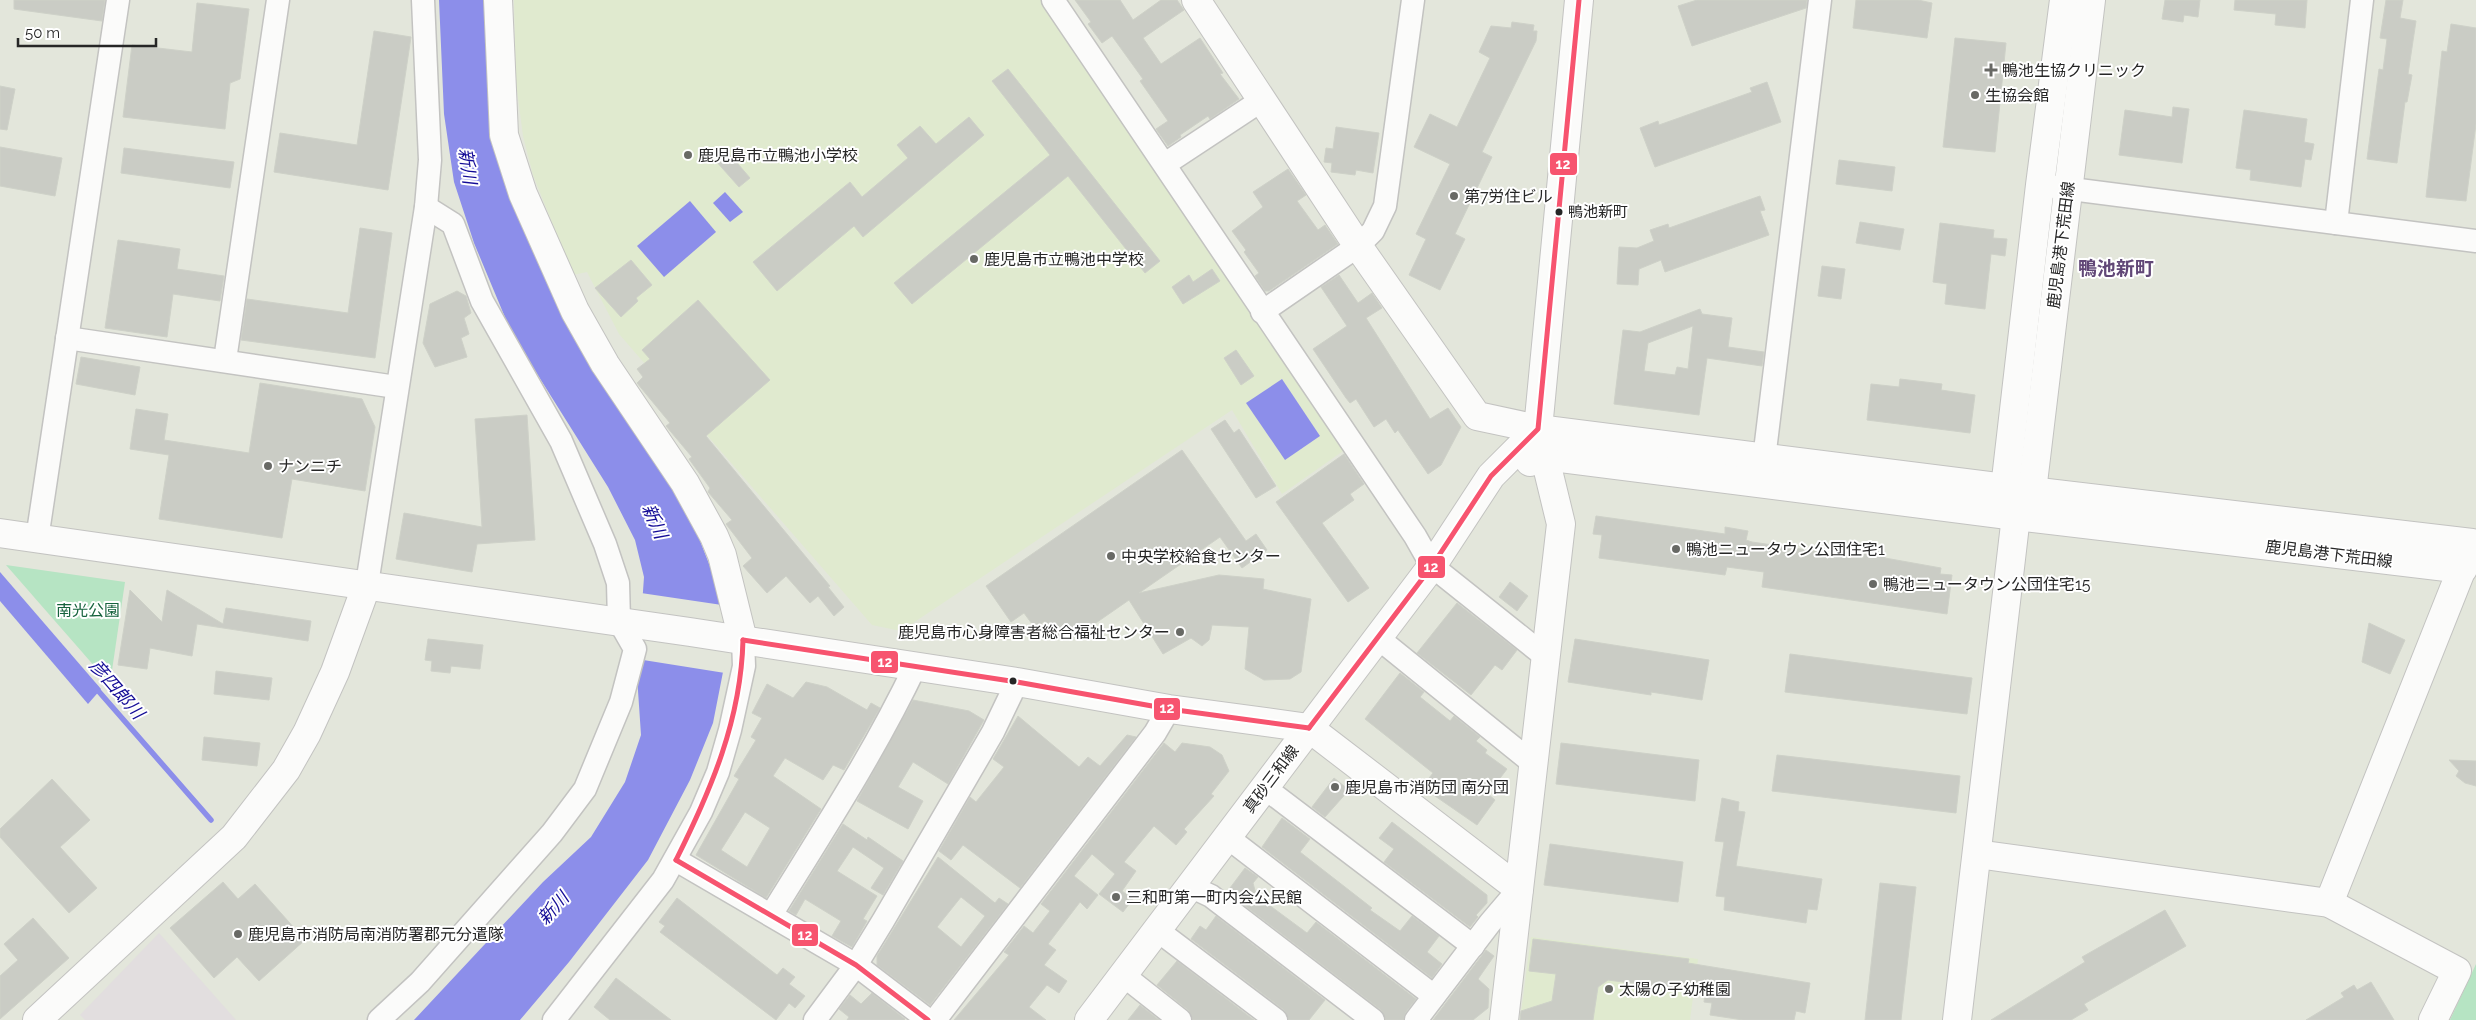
<svg xmlns="http://www.w3.org/2000/svg" width="2476" height="1020" font-family="Raleway,'Noto Sans JP',sans-serif">
<style>
.industrial{fill:#e2dedf}
.education{fill:#e0eacf}
.green{fill:#b6e4c3}
.water{fill:#8c8eea}
.pier{fill:#e3e6db}
.lines{fill:none;stroke-linecap:round;stroke-linejoin:round}
.stream{stroke:#8c8eea;stroke-width:5.5}
.building{fill:#caccc5;stroke:#ced1c8;fill-rule:evenodd}
.minor-casing{stroke:#c3c3c1;stroke-width:25}
.tertiary-casing{stroke:#c3c3c1;stroke-width:30}
.secondary-casing{stroke:#c3c3c1;stroke-width:30}
.minor{stroke:#fbfbfa;stroke-width:22}
.tertiary{stroke:#fbfbfa;stroke-width:28}
.secondary{stroke:#fbfbfa;stroke-width:28}
.bus-1-casing{stroke:#fff;stroke-width:9}
.bus-1{stroke:#f7546f;stroke-width:5}
.poi-dot{fill:#686965;stroke:#fff;stroke-width:2}
.bus-dot{fill:#262626;stroke:#fff;stroke-width:2}
.labels{text-anchor:middle;dominant-baseline:central;stroke-width:4;stroke-linejoin:round;paint-order:stroke}
.bus-label{font-size:15px;fill:#262626;stroke:#fff;text-anchor:start}
.poi-label{font-size:16px;fill:#262626;stroke:#fff;text-anchor:start}
.street-label{font-size:16px;fill:#262626;stroke:#fff}
.park-label{font-size:16px;fill:#17633e;stroke:#fff}
.water-label{font-size:18px;font-style:italic;fill:#130b96;stroke:#fff}
.quarter-label{font-size:19px;font-weight:bold;fill:#614777;stroke:#fff}
.line-badge{stroke:#fff;stroke-width:2}
.badge-label{font-size:14px;text-anchor:middle;font-weight:bold;fill:#fff}
</style>
<rect width="100%" height="100%" fill="#e3e6db"/>
<polygon class="industrial" points="159,933 236,1020 85,1020 80,1015"/>
<g class="education">
<polygon points="514,0 1044,0 1346,449 1282,494 1232,410 901,631 872,625 619,334 587,272 573,275 533,175 523,136 516,83"/>
<polygon points="1531,937 1698,959 1690,1020 1520,1020"/>
</g>
<g class="green">
<polygon points="6,565 125,582 110,684"/>
<polygon points="2476,964 2476,1020 2450,1020"/>
</g>
<g class="water">
<polygon points="439,0 486,0 493,129 697,533 711,569 719,601 723,672 713,723 690,780 648,860 569,962 520,1020 414,1020 543,882 591,837 625,782 641,735 637,676 644,577 635,540 608,487 512,334 474,243 454,182 444,114"/>
<polygon points="725,192 743,212 730,222 713,203"/>
<polygon points="690,201 716,232 664,277 637,246"/>
<polygon points="1282,379 1320,436 1285,460 1246,403"/>
<polygon points="0,572 101,689 88,704 0,601"/>
</g>
<polygon class="pier" points="641,593 722,605 725,673 637,659"/>
<g class="lines">
<polyline class="stream" points="94,686 211,820"/>
</g>
<g class="building">
<polygon points="14,0 105,0 102,21 14,9"/>
<polygon points="1075,0 1120,0 1133,20 1161,0 1177,0 1184,10 1143,38 1161,64 1200,38 1223,73 1220,74 1239,99 1210,119 1208,116 1180,135 1181,137 1168,146 1156,129 1168,121 1140,81 1143,79 1112,36 1102,43 1088,24 1091,22"/>
<polygon points="1697,0 1807,0 1806,8 1692,46 1678,6"/>
<polygon points="1856,0 1918,0 1932,3 1927,38 1853,28"/>
<polygon points="2165,0 2200,0 2198,17 2184,15 2183,22 2162,19"/>
<polygon points="2235,0 2307,0 2305,28 2275,25 2276,14 2234,10"/>
<polygon points="2386,0 2403,0 2400,18 2416,21 2408,74 2412,75 2407,102 2405,102 2397,163 2367,159 2379,69 2383,70 2387,39 2380,38"/>
<polygon points="197,3 249,9 240,79 230,83 225,129 123,117 132,45 192,52"/>
<polygon points="1512,22 1534,25 1533,31 1537,31 1536,41 1482,152 1492,157 1455,234 1465,239 1440,290 1409,275 1426,239 1416,234 1450,164 1414,147 1430,114 1457,127 1490,58 1479,52 1491,26 1511,28"/>
<polygon points="2451,24 2476,28 2476,124 2466,201 2426,197 2442,51 2447,52"/>
<polygon points="374,31 411,37 388,190 274,172 280,133 357,145"/>
<polygon points="1955,38 2006,43 1995,152 1943,147"/>
<polygon points="1008,69 1160,261 1145,273 1068,176 912,304 894,283 1050,155 992,81"/>
<polygon points="1767,82 1781,122 1655,167 1640,128 1658,121 1659,125 1752,92 1750,88"/>
<polygon points="0,86 15,89 7,130 0,129"/>
<polygon points="2173,107 2189,109 2182,163 2119,155 2125,110 2172,117"/>
<polygon points="2244,110 2307,119 2304,142 2314,144 2311,160 2305,159 2301,187 2250,180 2251,170 2236,168"/>
<polygon points="969,117 984,135 863,237 854,226 777,291 753,262 850,182 862,197 908,158 897,145 920,126 936,144"/>
<polygon points="1336,127 1379,133 1373,173 1356,170 1355,175 1331,172 1332,163 1324,162 1326,148 1333,149"/>
<polygon points="0,147 62,158 55,196 0,186"/>
<polygon points="124,148 234,162 230,188 121,173"/>
<polygon points="726,150 750,178 739,187 715,160"/>
<polygon points="1839,160 1895,167 1892,191 1836,184"/>
<polygon points="1288,169 1306,195 1297,201 1318,230 1325,225 1338,244 1269,291 1265,291 1255,276 1259,273 1244,252 1246,250 1232,231 1263,207 1253,192"/>
<polygon points="1760,196 1765,210 1760,211 1769,235 1665,272 1661,260 1639,269 1638,285 1617,284 1619,247 1637,248 1654,241 1650,230 1668,224 1669,228"/>
<polygon points="1860,222 1904,229 1900,250 1856,243"/>
<polygon points="1940,223 1994,230 1993,238 2007,239 2005,256 1991,254 1985,309 1945,304 1947,284 1933,282"/>
<polygon points="360,228 392,233 375,358 241,340 247,299 348,313"/>
<polygon points="118,240 180,249 177,269 224,276 220,301 173,294 167,337 105,328"/>
<polygon points="631,260 652,285 636,298 638,301 621,317 595,288"/>
<polygon points="1822,266 1845,269 1841,299 1818,296"/>
<polygon points="1212,269 1220,281 1183,304 1172,287 1189,275 1193,282"/>
<polygon points="1339,275 1358,303 1372,293 1382,308 1366,318 1430,419 1448,408 1461,427 1441,465 1428,474 1398,430 1395,433 1386,419 1374,427 1356,399 1350,403 1346,398 1313,349 1347,326 1321,287"/>
<polygon points="457,291 466,296 471,313 464,318 469,334 461,338 467,357 435,367 423,343 430,304"/>
<polygon points="698,300 770,380 706,436 830,586 828,587 844,607 834,616 818,596 810,603 786,576 767,593 743,566 752,558 726,524 732,520 708,492 710,488 689,459 692,457 666,426 670,423 637,383 643,377 637,369 650,359 642,350"/>
<path d="M 1700,309 L 1702,314 L 1732,318 L 1728,347 L 1764,352 L 1762,366 L 1707,358 L 1699,415 L 1614,404 L 1623,330 L 1640,332 ZM 1693,326 L 1688,369 L 1677,367 L 1675,375 L 1644,371 L 1648,343 Z"/>
<polygon points="1236,350 1254,376 1241,385 1224,358"/>
<polygon points="81,357 140,367 135,395 76,384"/>
<polygon points="1900,379 1942,384 1941,390 1975,395 1970,433 1867,420 1871,384 1899,387"/>
<polygon points="260,383 362,399 375,427 365,491 292,479 282,538 159,519 169,455 130,449 136,409 168,414 164,440 249,453"/>
<polygon points="527,415 535,540 477,544 472,572 396,559 404,513 482,527 475,419"/>
<polygon points="1225,420 1234,433 1239,429 1276,486 1256,498 1211,429"/>
<polygon points="1182,450 1246,541 1256,534 1267,550 1242,568 1220,537 1139,593 1219,575 1264,579 1263,589 1311,599 1301,672 1290,679 1264,680 1245,669 1249,627 1212,625 1209,640 1202,646 1191,638 1163,654 1129,600 1077,636 1072,630 1058,639 1045,621 1035,628 1024,613 1011,622 986,586"/>
<polygon points="1344,454 1364,484 1350,494 1354,500 1322,523 1369,588 1348,602 1276,502"/>
<polygon points="1596,516 1725,534 1725,527 1748,531 1746,540 1752,542 1863,558 1865,550 1886,553 1885,558 1941,568 1940,574 1952,575 1947,614 1762,587 1764,572 1727,567 1725,575 1599,558 1602,535 1593,534"/>
<polygon points="1510,582 1528,596 1517,611 1499,597"/>
<polygon points="130,590 162,622 167,590 223,624 226,608 311,621 308,641 197,624 192,656 150,648 147,669 118,665"/>
<polygon points="1457,603 1517,650 1502,670 1495,665 1471,695 1417,653"/>
<polygon points="2369,623 2405,640 2390,674 2362,662"/>
<polygon points="428,639 483,645 480,669 451,666 450,673 431,671 432,661 425,660"/>
<polygon points="1575,639 1709,660 1702,700 1651,692 1651,695 1568,682"/>
<polygon points="1790,654 1972,678 1967,714 1785,692"/>
<polygon points="216,671 272,678 269,700 214,694"/>
<polygon points="1400,673 1424,692 1420,697 1450,721 1454,716 1480,737 1476,741 1487,750 1485,753 1507,769 1488,794 1495,800 1477,825 1422,787 1433,773 1365,719"/>
<path d="M 806,682 L 827,687 L 867,710 L 871,703 L 880,708 L 844,770 L 833,765 L 823,780 L 785,758 L 773,776 L 821,809 L 766,898 L 696,855 L 739,779 L 734,776 L 756,740 L 751,737 L 762,718 L 752,713 L 767,684 L 793,698 ZM 745,812 L 770,828 L 747,867 L 721,850 Z"/>
<polygon points="913,700 969,711 984,720 948,784 913,762 898,787 923,801 908,829 857,801"/>
<polygon points="1018,716 1079,767 1088,757 1100,766 1127,735 1136,737 1020,888 963,845 951,860 939,851 970,797 976,802 1004,767 993,759"/>
<polygon points="204,737 260,743 257,766 202,760"/>
<polygon points="1164,743 1175,752 1182,743 1210,747 1222,755 1229,771 1211,794 1214,796 1184,829 1187,832 1176,845 1154,826 1124,862 1136,871 1122,891 1133,899 1123,912 1099,894 1115,874 1092,854 1074,876 1098,895 1087,909 1080,902 1048,944 1056,950 1044,965 1067,981 1059,993 1047,985 1029,1007 1046,1020 954,1020 1009,955 1004,952 1024,926 1033,933 1050,911 1041,904"/>
<polygon points="1561,743 1699,760 1695,801 1556,784"/>
<polygon points="1777,755 1960,776 1956,813 1772,791"/>
<polygon points="2449,760 2476,761 2476,786 2465,783 2456,776 2459,771"/>
<polygon points="1334,778 1349,790 1325,817 1312,807"/>
<polygon points="52,779 90,820 60,847 97,888 69,913 0,837 0,829"/>
<polygon points="1722,798 1739,802 1738,811 1745,812 1736,866 1822,879 1817,910 1808,909 1806,923 1724,910 1725,897 1716,896 1724,842 1715,841"/>
<polygon points="1282,818 1310,839 1300,852 1372,908 1370,910 1400,931 1412,916 1439,936 1427,952 1442,964 1432,978 1262,847"/>
<polygon points="1392,822 1487,895 1487,903 1476,915 1478,917 1470,927 1384,862 1394,849 1379,838"/>
<polygon points="843,824 867,840 868,837 903,861 883,895 871,888 884,868 853,847 837,871 877,896 863,919 867,921 852,947 832,936 841,921 805,899 796,915 789,911"/>
<polygon points="1550,844 1683,862 1678,902 1544,885"/>
<path d="M 938,857 L 995,903 L 999,898 L 1008,904 L 930,1005 L 877,965 L 877,956 ZM 961,897 L 985,916 L 961,947 L 937,927 Z"/>
<polygon points="1245,868 1258,877 1253,883 1256,894 1265,902 1307,933 1316,922 1416,999 1406,1012 1403,1020 1386,1020 1381,1010 1227,892"/>
<polygon points="223,882 238,899 255,884 305,940 259,981 237,957 214,978 170,928"/>
<polygon points="1880,883 1916,887 1901,1020 1865,1020"/>
<polygon points="677,898 777,975 783,968 795,977 789,984 805,996 795,1008 789,1003 776,1020 660,932 665,926 659,922"/>
<polygon points="2165,910 2186,946 2084,1004 2088,1010 2071,1020 1991,1020 2085,962 2082,957"/>
<polygon points="1216,916 1325,1000 1309,1020 1289,1020 1284,1010 1191,939 1200,926 1206,930"/>
<polygon points="33,918 69,958 0,1019 0,976 18,960 4,944"/>
<polygon points="1533,939 1689,959 1688,963 1810,983 1805,1013 1796,1011 1794,1020 1743,1020 1710,1015 1712,1003 1704,1002 1705,993 1608,980 1598,987 1593,1020 1520,1020 1521,1011 1552,1001 1556,974 1529,971"/>
<polygon points="1486,950 1494,956 1478,979 1489,989 1488,1008 1473,1020 1433,1020"/>
<polygon points="1177,961 1254,1020 1193,1020 1188,1010 1157,985"/>
<polygon points="616,978 671,1020 610,1020 594,1007"/>
<polygon points="2371,982 2394,1020 2306,1020 2344,997 2341,993 2354,985 2357,990"/>
<polygon points="872,993 905,1019 904,1020 847,1020 849,1017 839,1009 850,995 861,1004"/>
<polygon points="1140,1005 1159,1020 1128,1020"/>
</g>
<g class="lines">
<defs>
<g id="minor">
<polyline points="1053,0 1415,536 1432,566 1546,657"/>
<polyline points="1165,164 1262,100"/>
<polyline points="2040,185 2476,241"/>
<polyline points="2336,223 2362,0"/>
<polyline points="1262,312 1358,246 1373,231 1385,206 1413,0"/>
<polyline points="67,338 396,387"/>
<polyline points="225,360 278,0"/>
<polyline points="1764,459 1820,0"/>
<polyline points="37,539 118,0"/>
<polyline points="367,584 426,207 430,160 423,0"/>
<polyline points="1378,638 1534,764"/>
<polyline points="1265,788 1473,946"/>
<polyline points="1227,837 1434,996"/>
<polyline points="676,860 856,965 928,1020"/>
<polyline points="1190,886 1211,896 1373,1020"/>
<path d="M 771,915 C 821,834 874,753 915,667"/>
<polyline points="1157,930 1276,1020"/>
<polyline points="1123,975 1180,1020"/>
<polyline points="379,1020 420,982 552,833 585,789 621,702 635,649 619,621 618,583 605,544 561,441 482,301 453,224 426,207"/>
<polyline points="554,1020 663,880 701,812 718,772 730,730 744,666 743,640"/>
<polyline points="815,1020 856,965 883,921 993,732 1017,682"/>
<polyline points="935,1020 1155,733 1169,709"/>
<polyline points="1416,1020 1490,923 1519,889"/>
</g>
<g id="tertiary">
<polyline points="498,0 504,135 523,194 575,311 605,364 685,483 714,536 722,555 743,640"/>
<polyline points="1196,0 1358,246 1477,416 1538,429 2005,488"/>
<polyline points="1530,462 1545,456 2016,516"/>
<polyline points="0,533 690,632 1017,682 1169,709 1309,728 1519,889"/>
<polyline points="1977,854 2329,903 2457,971 2433,1020"/>
<polyline points="2329,903 2471,546"/>
<polyline points="37,1020 234,837 286,770 307,733 335,672 367,584"/>
<polyline points="1089,1020 1432,566 1491,476 1538,429 1579,0"/>
<polyline points="1504,1020 1561,524 1538,429"/>
<polyline points="1957,1020 2016,516 2029,496"/>
</g>
<g id="secondary">
<polyline points="2064,0 2040,185 2005,488 2016,516 2463,569"/>
<polyline points="2014,489 2472,543"/>
<polyline points="2032,491 2091,0"/>
</g>
</defs>
<use href="#minor" class="minor-casing"/>
<use href="#tertiary" class="tertiary-casing"/>
<use href="#secondary" class="secondary-casing"/>
<use href="#minor" class="minor"/>
<use href="#tertiary" class="tertiary"/>
<use href="#secondary" class="secondary"/>
<defs>
<g id="bus-1">
<polyline points="743,640 1017,682 1169,709 1309,728"/>
<polyline points="1309,728 1432,566 1491,476 1538,429 1579,0"/>
<polyline points="676,860 856,965 928,1020"/>
<path d="M 676,860 C 711,790 741,720 743,640"/>
</g>
</defs>
<use href="#bus-1" class="bus-1-casing"/>
<use href="#bus-1" class="bus-1"/>
</g>
<g class="poi-dot">
<path d="M1988.5 62.5h5v5h5v5h-5v5h-5v-5h-5v-5h5z"/>
<circle cx="1975" cy="95" r="5"/>
<circle cx="688" cy="155" r="5"/>
<circle cx="1454" cy="196" r="5"/>
<circle cx="974" cy="259" r="5"/>
<circle cx="268" cy="466" r="5"/>
<circle cx="1676" cy="549" r="5"/>
<circle cx="1111" cy="556" r="5"/>
<circle cx="1873" cy="584" r="5"/>
<circle cx="1180" cy="632" r="5"/>
<circle cx="1335" cy="787" r="5"/>
<circle cx="1116" cy="897" r="5"/>
<circle cx="238" cy="934" r="5"/>
<circle cx="1609" cy="989" r="5"/>
</g>
<g class="bus-dot">
<circle cx="1559" cy="212" r="4.5"/>
<circle cx="1013" cy="681" r="4.5"/>
</g>
<g class="labels">
<g class="bus-label">
<text x="1568" y="212">鴨池新町</text>
</g>
<g class="poi-label">
<text x="2002" y="70">鴨池生協クリニック</text>
<text x="1985" y="95">生協会館</text>
<text x="698" y="155">鹿児島市立鴨池小学校</text>
<text x="1464" y="196">第7労住ビル</text>
<text x="984" y="259">鹿児島市立鴨池中学校</text>
<text x="278" y="466">ナンニチ</text>
<text x="1686" y="549">鴨池ニュータウン公団住宅1</text>
<text x="1121" y="556">中央学校給食センター</text>
<text x="1883" y="584">鴨池ニュータウン公団住宅15</text>
<text x="1170" y="632" text-anchor="end">鹿児島市心身障害者総合福祉センター</text>
<text x="1345" y="787">鹿児島市消防団 南分団</text>
<text x="1126" y="897">三和町第一町内会公民館</text>
<text x="248" y="934">鹿児島市消防局南消防署郡元分遣隊</text>
<text x="1619" y="989">太陽の子幼稚園</text>
</g>
<g class="street-label">
<text transform="translate(2061 245) rotate(-83)">鹿児島港下荒田線</text>
<text transform="translate(2329 554) rotate(7)">鹿児島港下荒田線</text>
<text transform="translate(1271 779) rotate(-53)">真砂三和線</text>
</g>
<g class="park-label">
<text x="88" y="610">南光公園</text>
</g>
<g class="water-label">
<text transform="translate(468 166) rotate(82)">新川</text>
<text transform="translate(655 521) rotate(66)">新川</text>
<text transform="translate(117 689) rotate(49)">彦四郎川</text>
<text transform="translate(553 908) rotate(-48)">新川</text>
</g>
<g class="quarter-label">
<text x="2116" y="268">鴨池新町</text>
</g>
</g>
<g class="line-badge">
<rect x="1549" y="152" width="29" height="24" rx="5" fill="#f7546f"/>
<rect x="1417" y="555" width="29" height="24" rx="5" fill="#f7546f"/>
<rect x="870" y="650" width="29" height="24" rx="5" fill="#f7546f"/>
<rect x="1153" y="697" width="28" height="24" rx="5" fill="#f7546f"/>
<rect x="791" y="923" width="28" height="24" rx="5" fill="#f7546f"/>
</g>
<g class="badge-label">
<text x="1563" y="169">12</text>
<text x="1431" y="572">12</text>
<text x="885" y="667">12</text>
<text x="1167" y="713">12</text>
<text x="805" y="940">12</text>
</g>
<path d="M18 38v8h138v-8" fill="none" stroke="#262626" stroke-width="2.5"/>
<text x="25" y="38" font-size="15" fill="#262626" stroke="#ffffff" stroke-width="4" paint-order="stroke">50 m</text>
</svg>
